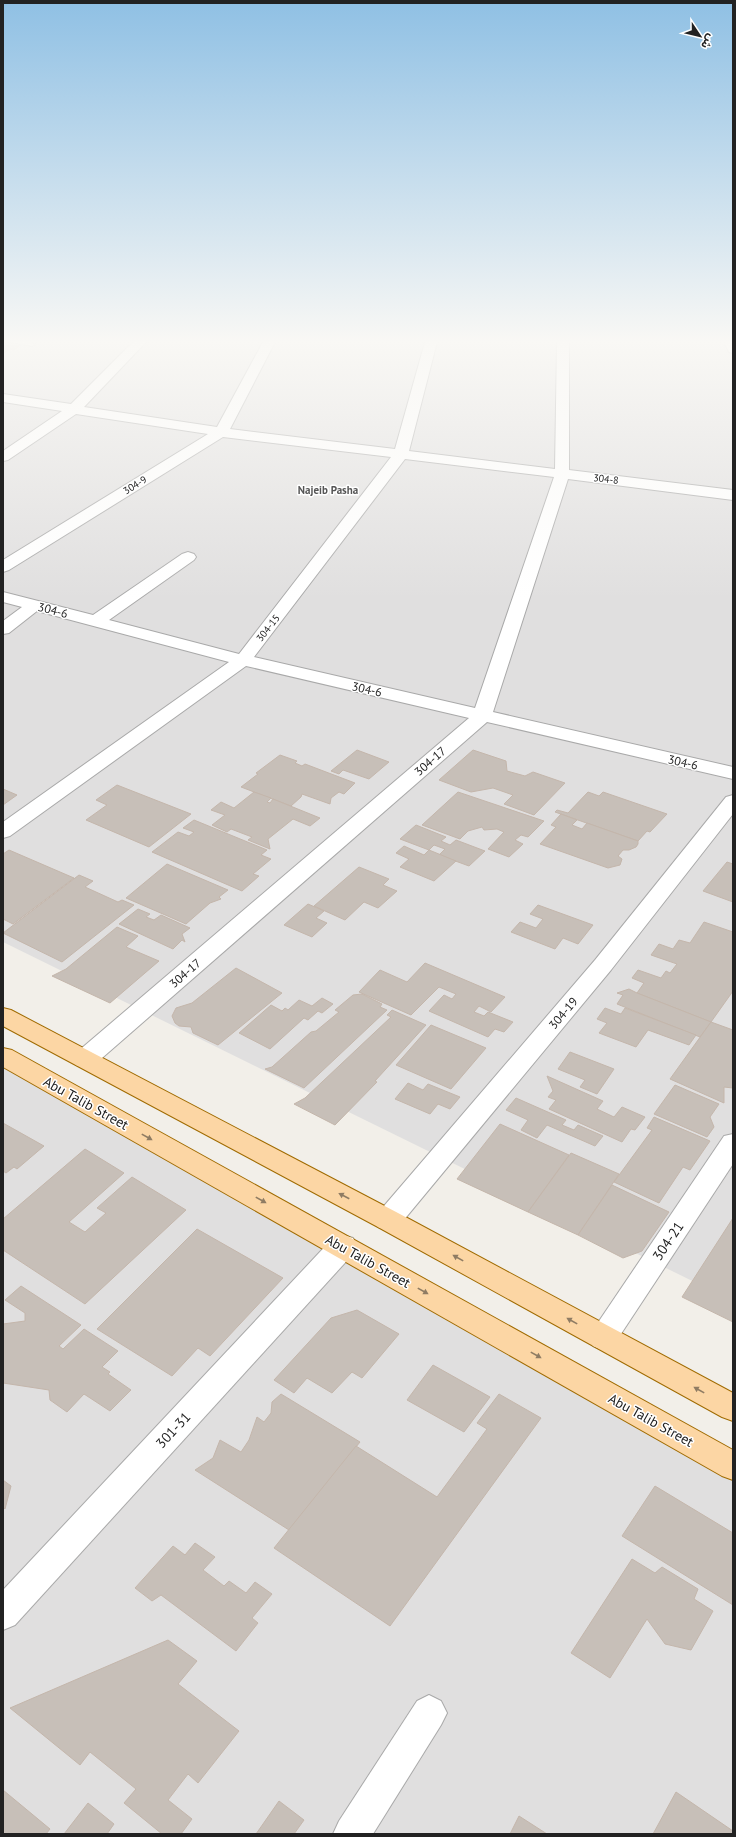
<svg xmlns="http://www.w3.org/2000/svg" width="736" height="1837" font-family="'PT Sans','Noto Sans Arabic',sans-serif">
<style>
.residential{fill:#e0dfdf}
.building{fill:#c7bfb8;stroke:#c4b6ab}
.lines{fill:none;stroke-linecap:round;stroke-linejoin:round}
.service-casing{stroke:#a9a9a9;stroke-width:2}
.minor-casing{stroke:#a9a9a9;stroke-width:2}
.primary-casing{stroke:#a06b00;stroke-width:2}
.service{fill:#fff;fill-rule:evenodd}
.minor{fill:#fff;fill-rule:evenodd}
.primary{fill:#fcd6a4;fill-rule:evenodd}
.oneway{fill:#8f7c63}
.labels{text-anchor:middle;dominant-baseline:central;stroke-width:3;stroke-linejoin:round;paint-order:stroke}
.far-street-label{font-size:10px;fill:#222;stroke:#fff}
.far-neighbourhood-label{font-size:11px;font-weight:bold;fill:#555;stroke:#fff}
.street-label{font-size:12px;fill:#222;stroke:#fff}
.near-street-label{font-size:14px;fill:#222;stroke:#fff}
</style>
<rect width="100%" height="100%" fill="#f2efe9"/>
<g class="residential">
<polygon points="3,342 733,342 733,1301 3,942"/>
<polygon points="3,1067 733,1472 733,1834 3,1834"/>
</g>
<g class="building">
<polygon points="3,342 22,344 14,350 10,349 3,354"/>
<polygon points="357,750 389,762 369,779 343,770 339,774 331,771"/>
<polygon points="473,750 506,761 507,771 525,776 533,772 565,783 534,815 504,804 513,795 493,788 471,792 439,780"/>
<polygon points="280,755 297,761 295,763 302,766 305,764 355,783 344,794 339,792 331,798 330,804 302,794 301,797 291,806 241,787 258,774 256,773"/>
<polygon points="117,785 191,814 149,847 86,820 107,805 96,800"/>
<polygon points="3,789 17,795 3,805"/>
<polygon points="254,792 271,798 267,802 270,803 273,799 320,818 310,826 293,819 268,839 270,849 248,840 252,837 231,829 227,832 212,825 225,815 211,810 221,802 234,808"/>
<polygon points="458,792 544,821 528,837 521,835 515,840 523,844 509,857 488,849 504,832 497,829 484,830 482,827 468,831 460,839 422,825"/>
<polygon points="588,792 599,796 603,792 667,814 650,832 647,831 638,841 555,812 557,810 568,813"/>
<polygon points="561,814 577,820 572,825 582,829 587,823 638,841 638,844 636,847 629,850 623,850 618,856 622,859 620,865 608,868 540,844 556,827 551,825"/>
<polygon points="194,820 267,850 261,855 271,859 253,874 259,876 242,891 152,852 178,832 189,836 194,832 183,828"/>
<polygon points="416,825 446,837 441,841 450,845 456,840 485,851 469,866 439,855 445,849 434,845 429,850 400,839"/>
<polygon points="404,846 424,855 429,850 456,861 434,881 400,867 409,859 396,853"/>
<polygon points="9,850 74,878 13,924 3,919 3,854"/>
<polygon points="727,862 733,864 733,902 703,891"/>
<polygon points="167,864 228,890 219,897 221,899 210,903 186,924 126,898"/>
<polygon points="359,867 389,879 383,885 397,891 378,908 364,902 345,920 314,906"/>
<polygon points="79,875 93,881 85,887 118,902 122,900 134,905 62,962 3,933"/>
<polygon points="308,904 324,911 316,918 327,923 312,937 284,925"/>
<polygon points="538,905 593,925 578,944 563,938 555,949 511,932 520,922 536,928 543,919 530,914"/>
<polygon points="138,909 150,914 146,917 154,920 161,915 190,928 182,934 185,942 182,940 173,949 119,924"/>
<polygon points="704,922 733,932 733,991 711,1022 637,993 644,983 632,978 638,970 661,978 666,971 670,973 677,964 651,955 659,944 673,949 679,940 690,943"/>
<polygon points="117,927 138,936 126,947 159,961 110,1003 52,976 66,969"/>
<polygon points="425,963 505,997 491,1012 479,1006 474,1012 484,1016 488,1012 513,1022 504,1032 495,1029 488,1037 429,1011 444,995 452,999 456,994 439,987 411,1015 359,992 380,970 407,982"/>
<polygon points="236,968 282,993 218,1045 193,1033 191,1027 179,1026 175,1023 172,1016 176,1008 192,1003"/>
<polygon points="629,989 637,993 711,1022 700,1037 617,1004 623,995 617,993"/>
<polygon points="362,994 382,1004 380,1007 387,1010 304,1088 265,1069 272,1067 311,1032 316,1031 339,1012 335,1010 353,995"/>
<polygon points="322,998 333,1004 322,1013 318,1011 308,1020 304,1018 270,1049 239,1033 271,1005 282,1011 285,1008 288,1010 299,1000 312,1006"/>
<polygon points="605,1008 621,1014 625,1008 696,1035 689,1045 648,1030 636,1047 599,1033 607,1023 597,1019"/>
<polygon points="392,1010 426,1025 375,1081 377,1082 335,1125 294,1104 305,1098 391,1017 387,1015"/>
<polygon points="711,1022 733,1030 733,1088 724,1087 724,1103 670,1079"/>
<polygon points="431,1025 486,1048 451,1089 396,1065"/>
<polygon points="570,1052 614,1069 597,1094 580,1087 585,1080 558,1069"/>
<polygon points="547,1076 603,1101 597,1109 614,1117 622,1107 645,1117 635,1130 631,1129 622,1142 549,1109 556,1100 548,1097 553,1091"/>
<polygon points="408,1083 423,1090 428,1084 460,1097 450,1109 438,1104 430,1114 395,1099"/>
<polygon points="675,1085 719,1104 710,1117 714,1127 707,1137 654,1114"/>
<polygon points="516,1098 566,1120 562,1125 574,1130 578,1125 603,1136 595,1146 547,1125 537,1138 521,1130 528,1120 506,1110"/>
<polygon points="654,1117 710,1141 690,1170 683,1167 659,1203 614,1182 652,1130 647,1128"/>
<polygon points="3,1123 44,1146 17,1169 14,1167 6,1173 3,1171"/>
<polygon points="500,1124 569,1155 528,1212 457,1179"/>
<polygon points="85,1149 124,1173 69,1222 85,1232 106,1213 97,1208 132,1177 186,1210 85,1304 3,1250 3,1219"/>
<polygon points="571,1153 619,1174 578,1235 528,1212"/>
<polygon points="612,1185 669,1212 642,1251 623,1258 578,1235"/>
<polygon points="733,1218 733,1322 682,1297"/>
<polygon points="197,1229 283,1278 210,1356 198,1348 172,1376 97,1329"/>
<polygon points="21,1286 81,1325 59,1346 63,1349 84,1329 118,1351 102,1367 110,1372 108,1374 131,1390 110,1411 84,1394 67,1412 50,1400 49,1390 3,1383 3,1324 25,1321 25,1313 5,1300"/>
<polygon points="357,1310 399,1334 362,1378 352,1372 332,1393 307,1378 294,1393 274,1380 331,1318"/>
<polygon points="433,1365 490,1397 464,1432 407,1400"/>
<polygon points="281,1394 360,1442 289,1530 195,1470 213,1458 220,1440 241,1452 249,1440 257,1417 264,1422 271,1413 272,1402"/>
<polygon points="499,1394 541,1418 390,1626 274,1548 356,1446 437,1497 487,1429 477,1423"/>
<polygon points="3,1480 11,1486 5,1509 3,1507"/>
<polygon points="655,1486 733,1533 733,1605 622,1536"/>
<polygon points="195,1543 215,1557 203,1570 224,1586 229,1581 246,1593 255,1582 272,1594 252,1618 258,1623 236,1651 161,1595 152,1601 135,1588 173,1546 185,1555"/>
<polygon points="632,1559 655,1573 662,1567 698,1589 694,1599 713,1611 691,1650 665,1644 647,1619 610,1678 571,1653"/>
<polygon points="168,1640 197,1661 178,1684 239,1731 198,1783 188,1774 168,1800 192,1819 181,1834 162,1834 124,1803 136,1789 90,1752 80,1765 10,1708"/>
<polygon points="3,1790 50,1829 46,1834 3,1834"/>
<polygon points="676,1792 733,1831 733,1834 653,1834"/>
<polygon points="279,1801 304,1820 294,1834 256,1834"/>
<polygon points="88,1803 114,1824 107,1834 64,1834"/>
<polygon points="519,1816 547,1834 510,1834"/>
</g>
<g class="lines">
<defs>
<polygon id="service" points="11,342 28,342 35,344 32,346"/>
<g id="minor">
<path d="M 133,342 L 146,342 L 84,407 L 217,427 L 263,342 L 275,342 L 230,429 L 395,449 L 425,342 L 437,342 L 409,451 L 555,469 L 557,342 L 569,342 L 569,470 L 733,490 L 733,500 L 568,479 L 493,712 L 733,767 L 733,779 L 487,722 L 94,1065 L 85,1067 L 76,1065 L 73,1059 L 76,1053 L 469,718 L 246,666 L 10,836 L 3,838 L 3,822 L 229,662 L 37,611 L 9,633 L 3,634 L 3,621 L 22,607 L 3,602 L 3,592 L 93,615 L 182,554 L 188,552 L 194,554 L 196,557 L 194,560 L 109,620 L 239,654 L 391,457 L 223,437 L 9,570 L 3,572 L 3,560 L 208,434 L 76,414 L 8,460 L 3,461 L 3,451 L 62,411 L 3,402 L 3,394 L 71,404 ZM 405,459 L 554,477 L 475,708 L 254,657 Z"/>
<polygon points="724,342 733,342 733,353 729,352"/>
<polygon points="733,795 733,814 611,970 398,1227 388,1230 378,1227 375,1220 378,1213 595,960 726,797"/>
<polygon points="733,1134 733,1164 613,1346 603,1350 593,1346 589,1338 593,1330 724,1136"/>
<polygon points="343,1235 353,1238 357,1246 353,1254 15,1625 3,1630 3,1590 333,1238"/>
<polygon points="429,1695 441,1701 447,1713 441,1725 373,1834 333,1834 339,1821 417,1701"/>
</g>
<g id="primary">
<polygon points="3,1008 11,1010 398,1213 733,1393 733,1421 722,1417 378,1227 3,1026"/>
<polygon points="3,1048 12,1050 733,1450 733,1480 722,1476 3,1067"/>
</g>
</defs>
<use href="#service" class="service-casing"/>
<use href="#minor" class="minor-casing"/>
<use href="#primary" class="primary-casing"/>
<use href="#service" class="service"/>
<use href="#minor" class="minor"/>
<use href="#primary" class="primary"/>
</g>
<defs><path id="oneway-solid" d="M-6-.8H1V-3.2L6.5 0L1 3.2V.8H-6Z"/></defs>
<g class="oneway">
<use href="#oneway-solid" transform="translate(147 1137) rotate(29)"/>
<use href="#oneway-solid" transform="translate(344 1196) rotate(-152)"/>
<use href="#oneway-solid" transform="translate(261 1200) rotate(29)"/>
<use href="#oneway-solid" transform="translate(458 1258) rotate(-151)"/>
<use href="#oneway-solid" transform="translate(423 1291) rotate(29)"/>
<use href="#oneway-solid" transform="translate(572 1321) rotate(-151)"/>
<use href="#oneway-solid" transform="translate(536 1355) rotate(29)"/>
<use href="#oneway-solid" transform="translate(699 1390) rotate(-151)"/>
</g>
<linearGradient id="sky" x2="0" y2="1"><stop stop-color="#8fc0e4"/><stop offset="0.57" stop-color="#f9f8f5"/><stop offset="1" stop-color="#f9f8f5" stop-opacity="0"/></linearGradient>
<rect width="736" height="599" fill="url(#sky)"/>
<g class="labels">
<g class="far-street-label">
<text transform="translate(606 479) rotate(7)">304-8</text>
<text transform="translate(135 485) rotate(-32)">304-9</text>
<text transform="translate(268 628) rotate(-52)">304-15</text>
</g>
<g class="far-neighbourhood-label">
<text x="328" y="490">Najeib Pasha</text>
</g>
<g class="street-label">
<text transform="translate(53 610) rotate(15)">304-6</text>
<text transform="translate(367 689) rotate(13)">304-6</text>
<text transform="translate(430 761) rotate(-41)">304-17</text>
<text transform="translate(683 762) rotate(13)">304-6</text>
<text transform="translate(185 973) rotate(-41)">304-17</text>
<text transform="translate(563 1013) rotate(-50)">304-19</text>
</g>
<g class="near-street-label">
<text transform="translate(86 1103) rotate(29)">Abu Talib Street</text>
<text transform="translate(668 1241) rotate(-56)">304-21</text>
<text transform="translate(368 1261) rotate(29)">Abu Talib Street</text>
<text transform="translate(651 1420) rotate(29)">Abu Talib Street</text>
<text transform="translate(173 1430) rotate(-47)">301-31</text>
</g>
</g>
<rect width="736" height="1837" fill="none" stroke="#222222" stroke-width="8"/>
<g transform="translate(700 36) rotate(125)" stroke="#ffffff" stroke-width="3" paint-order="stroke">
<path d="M0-3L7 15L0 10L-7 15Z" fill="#222222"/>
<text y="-6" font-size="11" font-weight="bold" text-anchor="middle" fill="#222222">ش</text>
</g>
</svg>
